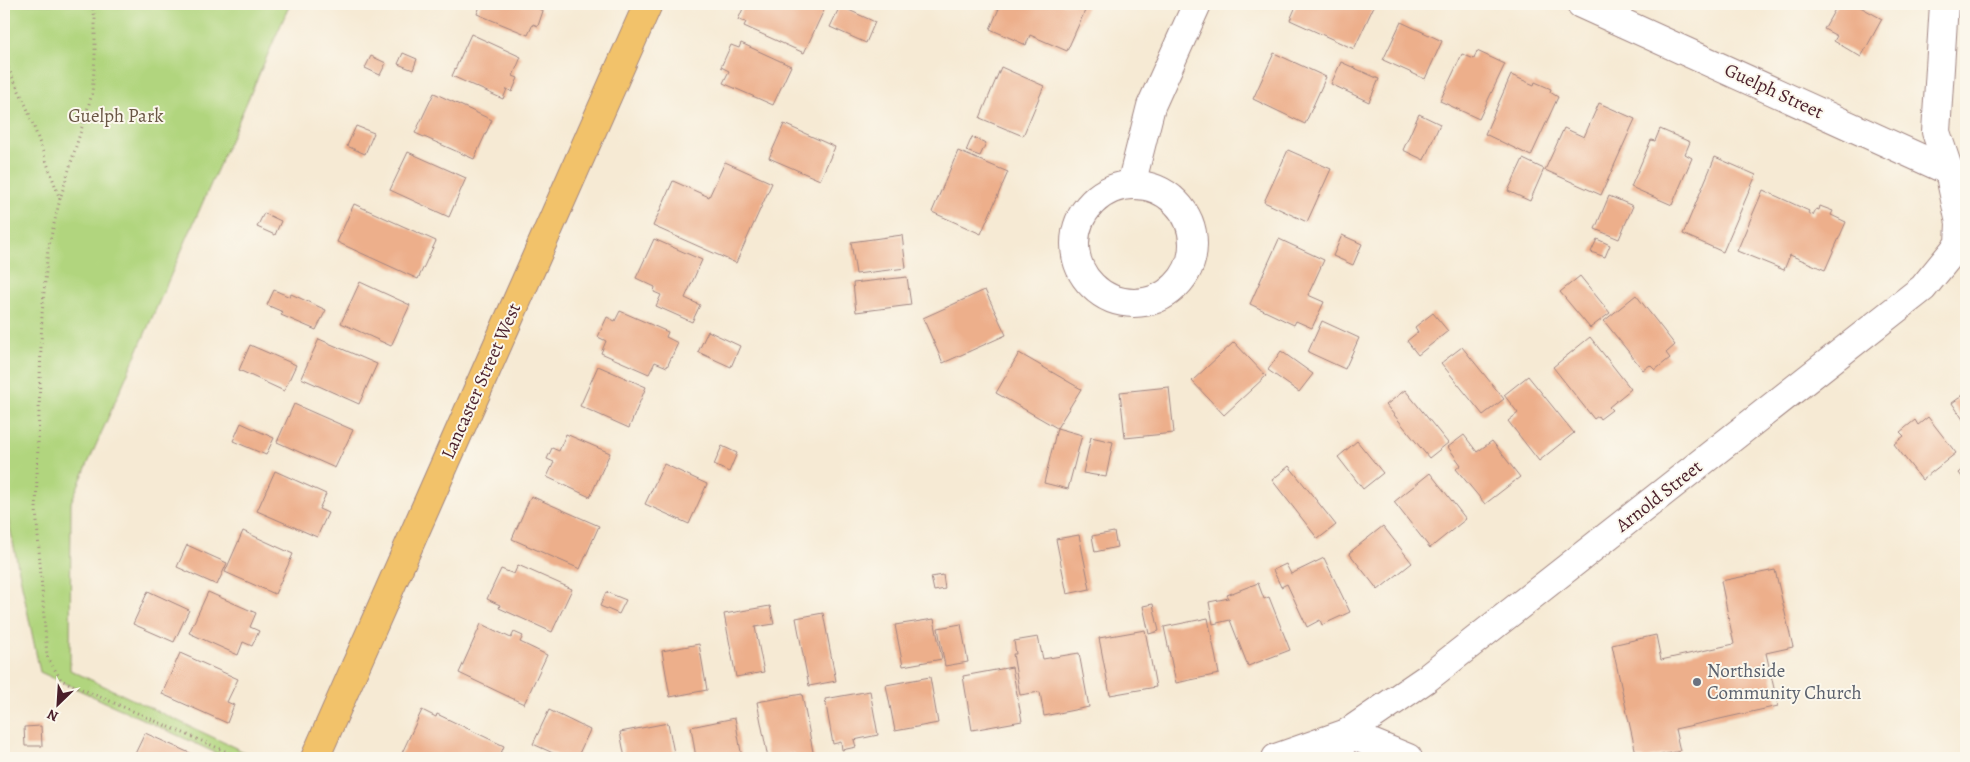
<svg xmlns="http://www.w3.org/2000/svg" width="1970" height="762" font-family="Alegreya,serif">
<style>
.green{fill:#b1d57e;stroke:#7e7a54}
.building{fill:#edaf8b}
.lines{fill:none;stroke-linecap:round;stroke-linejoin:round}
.minor-casing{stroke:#a08480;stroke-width:30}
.major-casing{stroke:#a08480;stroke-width:30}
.path{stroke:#a08480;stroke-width:3;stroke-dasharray:1 4;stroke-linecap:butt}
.minor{stroke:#fff;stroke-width:28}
.major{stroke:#f2c26a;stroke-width:28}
.worship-dot{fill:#6b7280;stroke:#fbf7ec;stroke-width:2}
.labels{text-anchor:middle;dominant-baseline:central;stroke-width:4;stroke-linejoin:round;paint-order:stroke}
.street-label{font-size:19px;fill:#4a1f2b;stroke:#fbf7ec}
.park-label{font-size:19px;fill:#695644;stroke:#fbf7ec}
.worship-label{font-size:19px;fill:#5b616d;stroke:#fbf7ec;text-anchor:start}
</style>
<rect width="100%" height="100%" fill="#fbf7ec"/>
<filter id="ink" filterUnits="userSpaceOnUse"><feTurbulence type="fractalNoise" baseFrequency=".02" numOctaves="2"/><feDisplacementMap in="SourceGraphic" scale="10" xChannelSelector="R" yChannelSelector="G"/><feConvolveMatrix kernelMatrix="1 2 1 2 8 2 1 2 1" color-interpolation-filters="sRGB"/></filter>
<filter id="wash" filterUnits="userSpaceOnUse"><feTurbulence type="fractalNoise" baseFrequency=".0096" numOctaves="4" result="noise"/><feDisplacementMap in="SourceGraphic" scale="20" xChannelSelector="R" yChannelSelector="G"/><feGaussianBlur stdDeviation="1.12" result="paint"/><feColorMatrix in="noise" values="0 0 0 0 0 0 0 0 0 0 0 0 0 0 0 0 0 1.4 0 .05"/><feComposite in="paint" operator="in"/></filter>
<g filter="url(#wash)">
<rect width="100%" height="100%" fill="#f6ead4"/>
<polygon class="green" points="4,4 290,4 71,502 70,670 257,758 227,758 40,672 4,499"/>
<g id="blocks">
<g class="building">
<polygon points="481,4 541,4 539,9 543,11 538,26 533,24 528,35 477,14"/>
<polygon points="745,4 810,4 824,10 804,53 744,26 746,22 738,20"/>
<polygon points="1001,4 1088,4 1067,51 1030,35 1026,45 990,29"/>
<polygon points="1297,4 1370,4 1374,6 1354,49 1290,20"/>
<polygon points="1838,4 1855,4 1882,19 1861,57 1834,41 1837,36 1824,29"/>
<polygon points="840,6 875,22 866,43 830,27"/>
<polygon points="1401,22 1442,41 1425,79 1383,60"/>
<polygon points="471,34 521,57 513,76 518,78 512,92 507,89 503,99 452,76"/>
<polygon points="741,43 791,66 773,105 723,83 729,71 721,67 731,45 739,48"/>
<polygon points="1477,51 1505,64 1479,119 1440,101 1462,54 1474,59"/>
<polygon points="403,53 417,59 413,70 398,64"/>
<polygon points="1274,53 1326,77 1305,124 1253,99"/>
<polygon points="371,56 386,63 380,75 365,68"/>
<polygon points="1341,62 1379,79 1369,102 1331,84"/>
<polygon points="1001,67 1044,86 1023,136 980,118"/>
<polygon points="1511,75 1534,85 1535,82 1551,89 1550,92 1558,97 1531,156 1485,134"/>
<polygon points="434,93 492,120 474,159 415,133"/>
<polygon points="1599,103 1635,119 1601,195 1545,170 1564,128 1584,137"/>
<polygon points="1419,114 1440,124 1424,160 1403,150"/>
<polygon points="784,124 835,147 820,180 769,158"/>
<polygon points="356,126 374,133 365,154 347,146"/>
<polygon points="1660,129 1690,142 1685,154 1692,158 1672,205 1631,187 1651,140 1655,141"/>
<polygon points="972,137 986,143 980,156 966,151"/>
<polygon points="1288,150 1331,169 1307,222 1264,202"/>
<polygon points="958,151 1008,172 981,234 932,212"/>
<polygon points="408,152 466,178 449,217 390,190"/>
<polygon points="1715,157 1756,175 1723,252 1683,234"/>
<polygon points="1523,159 1544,169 1530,201 1508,191"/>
<polygon points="725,162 772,183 736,263 653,226 673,181 709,197"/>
<polygon points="1763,190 1809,211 1808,213 1813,215 1816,209 1819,210 1820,206 1833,211 1831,215 1846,222 1825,270 1790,255 1784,270 1737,251"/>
<polygon points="1609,196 1633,206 1619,239 1595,229"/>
<polygon points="354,204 436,241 418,279 337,242"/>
<polygon points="264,213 281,221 275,235 257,227"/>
<polygon points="902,235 906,268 856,274 851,242"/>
<polygon points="1342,235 1362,244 1353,265 1333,256"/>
<polygon points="654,239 702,260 685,298 700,305 692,322 656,306 661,295 654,292 655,287 636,278"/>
<polygon points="1279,239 1324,260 1308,295 1324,302 1312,328 1296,321 1294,325 1250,304"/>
<polygon points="1597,239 1610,245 1605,257 1591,252"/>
<polygon points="1580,276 1610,313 1590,328 1560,292"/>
<polygon points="907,277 911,305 856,312 853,283"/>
<polygon points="360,282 410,305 391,346 341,323"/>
<polygon points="274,290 290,297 291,294 326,310 316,330 281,315 283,312 267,305"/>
<polygon points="985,290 1006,335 943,363 923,318"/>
<polygon points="1636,295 1675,345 1666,353 1670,358 1655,370 1650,365 1643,370 1604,321"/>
<polygon points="620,311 668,332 666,337 678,343 667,367 655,362 649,374 601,353 606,341 598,337 607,317 615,321"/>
<polygon points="1433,313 1448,331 1418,355 1407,341 1418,332 1415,327"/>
<polygon points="1322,321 1359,338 1345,369 1308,352"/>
<polygon points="708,331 740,346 731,367 698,352"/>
<polygon points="1590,337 1631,389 1609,407 1612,410 1600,419 1598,416 1594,419 1553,367"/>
<polygon points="319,339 377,364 359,404 301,378"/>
<polygon points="1234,342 1266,376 1224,415 1192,381"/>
<polygon points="250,345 296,365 284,391 239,370"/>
<polygon points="1462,347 1504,399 1483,415 1441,363"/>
<polygon points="1281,351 1313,374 1299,392 1268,370"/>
<polygon points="1019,353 1081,389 1057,428 996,393"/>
<polygon points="598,366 646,387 629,428 580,406"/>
<polygon points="1528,376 1574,433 1539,461 1508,421 1518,413 1504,395"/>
<polygon points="1169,387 1174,433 1125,438 1120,392"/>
<polygon points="1405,390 1448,443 1429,458 1386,405"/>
<polygon points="1966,393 1966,424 1952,403"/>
<polygon points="294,404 353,430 335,468 277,442"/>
<polygon points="1928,417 1956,453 1922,480 1894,444 1904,436 1900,432 1915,420 1918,425"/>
<polygon points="241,423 274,438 266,455 233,441"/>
<polygon points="1057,428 1082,435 1068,489 1044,483"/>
<polygon points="566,434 610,453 590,497 547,477 554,462 547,459 552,448 559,451"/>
<polygon points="1464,435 1477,452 1492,441 1520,477 1485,504 1456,469 1461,465 1448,447"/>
<polygon points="1091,437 1113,442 1106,477 1083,473"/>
<polygon points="1357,441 1383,473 1363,489 1338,457"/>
<polygon points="722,446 737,453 729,472 714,465"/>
<polygon points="664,464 707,484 689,524 645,504"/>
<polygon points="1289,466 1336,525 1318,539 1272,480"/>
<polygon points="1966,467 1966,482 1959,473"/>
<polygon points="275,471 326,494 319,509 328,513 317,537 257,511"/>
<polygon points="1430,473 1466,519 1430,548 1394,502"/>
<polygon points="531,496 599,526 580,569 512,539"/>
<polygon points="1383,526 1412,563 1378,590 1349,553"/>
<polygon points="243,531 293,554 275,594 225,572"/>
<polygon points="1114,532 1117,547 1095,552 1092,536"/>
<polygon points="1079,535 1090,589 1067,594 1056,539"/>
<polygon points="187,545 227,563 217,585 177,567"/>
<polygon points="1324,558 1350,612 1322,625 1320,620 1307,627 1287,584 1281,587 1273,570 1286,564 1291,574"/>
<polygon points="518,565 572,589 552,632 499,608 500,605 487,599 501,569 514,574"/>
<polygon points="1775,570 1793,647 1766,653 1778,706 1675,729 1680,751 1648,758 1637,758 1612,645 1656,635 1661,660 1734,644 1721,581"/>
<polygon points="943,575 945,589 934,591 931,577"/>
<polygon points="1258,583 1264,599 1269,597 1290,650 1248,666 1230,620 1213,624 1209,602 1229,598 1227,595"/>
<polygon points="148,591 189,610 174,642 133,624"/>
<polygon points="208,592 256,613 250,627 259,631 252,646 243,642 238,655 189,633"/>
<polygon points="606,592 626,600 619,614 600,606"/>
<polygon points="1153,604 1159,631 1149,634 1143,606"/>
<polygon points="770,606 774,624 755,627 764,672 736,677 724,614"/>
<polygon points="823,613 836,681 809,686 796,618"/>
<polygon points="1208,618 1219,674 1176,683 1164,627"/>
<polygon points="934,619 942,659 903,666 895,625"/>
<polygon points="481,624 511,638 514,632 523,636 520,642 547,655 524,704 459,673"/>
<polygon points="961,624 968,662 945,666 938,628"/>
<polygon points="1145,630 1156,687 1110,695 1099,638"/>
<polygon points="1038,637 1043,659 1079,653 1089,707 1044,716 1040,692 1020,695 1013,654 1016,654 1014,641"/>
<polygon points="699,644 707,690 670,697 662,651"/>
<polygon points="180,653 238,679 227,702 234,705 227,723 162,694"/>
<polygon points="1012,667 1022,721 972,730 963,676"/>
<polygon points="930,677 938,723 895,731 886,685"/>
<polygon points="870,691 878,735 854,740 856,747 842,750 841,742 833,744 825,699"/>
<polygon points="802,694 814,757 795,758 794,753 768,758 757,702"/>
<polygon points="422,710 436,717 437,714 504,746 499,758 408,758 401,755"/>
<polygon points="549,710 590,730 577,758 564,758 533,744"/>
<polygon points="735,718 742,758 696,758 691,727"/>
<polygon points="668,723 675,758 625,758 620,732"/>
<polygon points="41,726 42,746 25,746 24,727"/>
<polygon points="145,733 194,755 193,758 133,758"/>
</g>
</g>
</g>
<g filter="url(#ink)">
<use href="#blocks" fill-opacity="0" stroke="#a08480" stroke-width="1"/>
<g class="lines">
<defs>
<g id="minor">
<polyline points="1581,4 1960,176"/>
<polyline points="1131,185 1151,106 1197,4"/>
<circle cx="1134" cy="244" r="59"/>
<polyline points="1276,758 1347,733 1426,679 1923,288 1959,244 1960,223 1949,171 1936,132 1944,4"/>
<polyline points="1336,758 1347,733 1408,758"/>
</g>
<polyline id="major" points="315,758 648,4"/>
</defs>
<use href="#minor" class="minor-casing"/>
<use href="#major" class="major-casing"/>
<g class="path">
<polyline points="92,4 95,18 95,57 92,94 60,199 48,249 42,314 36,509 47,656 61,680 241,758"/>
<polyline points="4,59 27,108 60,199"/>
</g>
<use href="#minor" class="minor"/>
<use href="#major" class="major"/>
</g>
</g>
<circle class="worship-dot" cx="1697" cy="682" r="5"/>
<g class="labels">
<g class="street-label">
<text transform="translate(1774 91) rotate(25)">Guelph Street</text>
<text transform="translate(481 381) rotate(-66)">Lancaster Street West</text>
<text transform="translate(1659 496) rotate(-38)">Arnold Street</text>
</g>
<g class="park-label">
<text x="116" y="116">Guelph Park</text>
</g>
<g class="worship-label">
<text x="1707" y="671">Northside<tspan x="1707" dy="22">Community Church</tspan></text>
</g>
</g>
<rect width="1970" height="762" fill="none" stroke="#fbf7ec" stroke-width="20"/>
<g transform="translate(58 704) rotate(205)" stroke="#fbf7ec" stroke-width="4" paint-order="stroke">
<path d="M0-4L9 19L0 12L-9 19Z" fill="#4a1f2b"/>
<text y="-8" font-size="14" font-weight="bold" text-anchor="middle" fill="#4a1f2b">N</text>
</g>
</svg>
